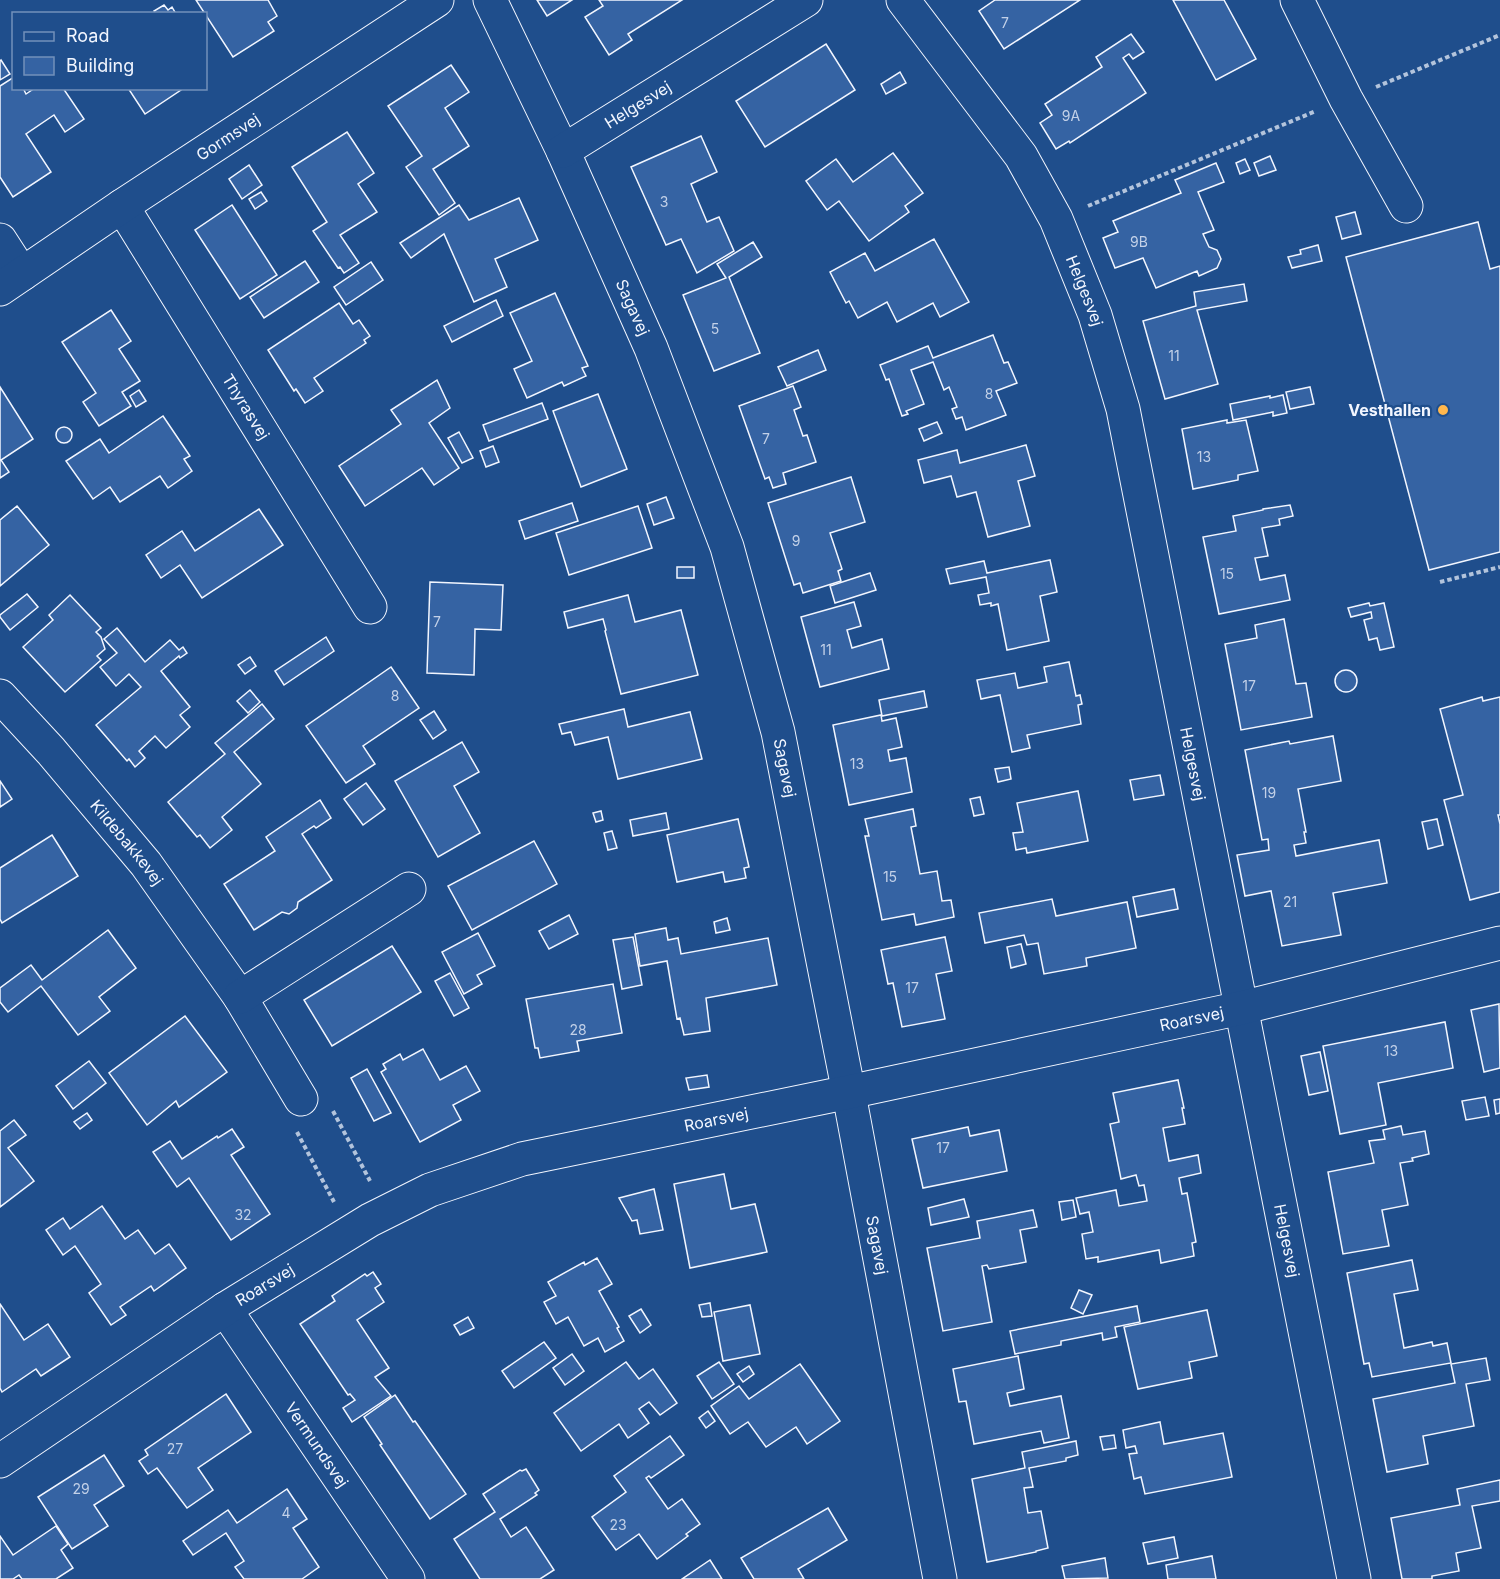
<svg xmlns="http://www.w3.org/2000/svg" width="1500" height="1579" font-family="Inter,sans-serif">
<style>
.building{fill:#3563a3;stroke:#f2f6ff;stroke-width:1.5}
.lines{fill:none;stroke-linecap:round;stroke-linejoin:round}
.minor-casing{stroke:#f2f6ff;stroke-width:35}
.path{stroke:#b3c4dc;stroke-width:4;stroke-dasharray:4.5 3;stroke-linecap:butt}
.minor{stroke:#1f4e8c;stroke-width:33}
.poi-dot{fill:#ffb74d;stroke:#1f4e8c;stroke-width:2}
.labels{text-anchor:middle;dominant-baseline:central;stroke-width:4.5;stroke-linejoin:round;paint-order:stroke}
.number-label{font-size:14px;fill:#c3d1e8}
.street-label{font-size:16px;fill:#f2f6ff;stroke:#1f4e8c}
.poi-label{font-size:16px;font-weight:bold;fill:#f2f6ff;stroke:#1f4e8c;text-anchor:end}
</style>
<rect width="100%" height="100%" fill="#1f4e8c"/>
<g class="building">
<polygon points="196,0 268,0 277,16 268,22 274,31 233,57"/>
<polygon points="537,0 572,0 547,16"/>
<polygon points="599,0 682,0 628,34 632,40 609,55 585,17 603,6"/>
<polygon points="995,0 1080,0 1004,49 979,11"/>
<polygon points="1173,0 1224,0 1256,59 1216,80"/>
<polygon points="164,5 168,10 172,7 176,14 156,14 154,11"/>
<polygon points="1131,34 1144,52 1133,59 1129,54 1123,58 1146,93 1070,143 1069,141 1056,149 1040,123 1052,115 1045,104 1102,67 1096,57"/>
<polygon points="826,44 855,90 765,147 736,101"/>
<polygon points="1,60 10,74 0,80 0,61"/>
<polygon points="451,65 469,92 445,108 469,146 433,169 455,203 439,215 406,167 422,156 388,106"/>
<polygon points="900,72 906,83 886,94 881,84"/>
<polygon points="14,77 14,88 23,88 26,94 35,88 63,88 84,119 65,132 54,115 26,134 51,172 13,197 0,177 0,86"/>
<polygon points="128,88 184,88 145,114"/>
<polygon points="347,132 374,173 358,184 377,212 340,235 359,263 344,273 340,267 338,268 313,231 327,222 292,167"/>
<polygon points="701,136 717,172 691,184 707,222 719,217 734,251 697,273 681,239 666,245 631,167"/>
<polygon points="893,153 923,193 905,206 909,212 869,241 839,201 827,210 806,181 836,159 853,182"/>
<polygon points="1270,156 1276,170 1259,176 1254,163"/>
<polygon points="1245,159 1250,170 1240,174 1236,163"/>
<polygon points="1216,163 1224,182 1198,192 1214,230 1203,234 1209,247 1217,250 1221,259 1217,268 1199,276 1197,271 1156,288 1143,258 1115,268 1103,238 1118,232 1113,221 1181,193 1175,180"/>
<polygon points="249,165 262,185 242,199 229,179"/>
<polygon points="261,192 267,201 255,209 249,199"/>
<polygon points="519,198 538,240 495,259 507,287 474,302 444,234 411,258 400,243 459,205 469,220"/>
<polygon points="232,205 277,275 240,299 195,230"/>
<polygon points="1355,212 1361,234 1342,239 1336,217"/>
<polygon points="1478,222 1490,269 1500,266 1500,552 1429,570 1346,257"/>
<polygon points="934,239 969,302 940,317 933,303 897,322 887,302 858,318 849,301 846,303 830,272 865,253 875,271"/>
<polygon points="753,242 762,257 729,277 760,353 714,371 683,295 726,278 717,264"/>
<polygon points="1318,245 1322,261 1292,268 1288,257 1301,254 1300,250"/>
<polygon points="305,261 319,282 264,318 250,297"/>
<polygon points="371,262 383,280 346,305 334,287"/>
<polygon points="1244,284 1247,301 1197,310 1218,384 1165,399 1143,321 1196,306 1194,292"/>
<polygon points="555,293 588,366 582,368 586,376 564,386 562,382 527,398 514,369 532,361 510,313"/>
<polygon points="496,300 503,316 452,342 444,326"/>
<polygon points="339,303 353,324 359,320 370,336 364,340 366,343 314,378 323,391 305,403 296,389 294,391 268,350"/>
<polygon points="111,310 131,341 119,349 140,381 122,392 131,406 99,426 83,402 96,393 62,342"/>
<polygon points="993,335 1004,363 1008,362 1017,383 996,391 1006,415 966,430 962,417 956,419 952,409 957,407 949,387 944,390 933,362 911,370 924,404 906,411 908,414 902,416 889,379 886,380 880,365 928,346 933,358"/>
<polygon points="818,350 826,370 787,386 778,367"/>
<polygon points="437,380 450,408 429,423 459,468 434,485 422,468 365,506 339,466 401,424 391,410"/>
<polygon points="793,386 801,407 794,410 803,436 807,435 816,462 783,473 786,484 773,488 769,477 765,479 739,406"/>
<polygon points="0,387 33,439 1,460 9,472 0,478"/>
<polygon points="1310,387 1314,404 1290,409 1286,392"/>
<polygon points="139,390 146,401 136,407 130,396"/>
<polygon points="598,394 627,469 581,487 553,411"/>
<polygon points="1283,395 1287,413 1273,416 1273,412 1233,420 1230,404 1270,396 1270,398"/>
<polygon points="542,403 548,419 489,441 483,425"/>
<polygon points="163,416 190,456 184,459 192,471 168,488 160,476 120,502 110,487 93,499 66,461 100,439 109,453"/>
<polygon points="1227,420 1227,423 1246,420 1258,471 1238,475 1238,480 1193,489 1182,429"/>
<polygon points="937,422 942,433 924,441 919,429"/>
<circle cx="64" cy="435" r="8"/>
<polygon points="459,432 473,458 462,463 448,438"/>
<polygon points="1026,445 1035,476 1018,481 1030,526 988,537 976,492 957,497 951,476 924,483 918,460 957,450 960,463"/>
<polygon points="493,446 499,462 486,467 480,451"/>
<polygon points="851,477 865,522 830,533 842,569 838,571 841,581 803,593 800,583 794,585 768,503"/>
<polygon points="666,497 674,518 654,525 647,504"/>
<polygon points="572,503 578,521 525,539 519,521"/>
<polygon points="1290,505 1293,516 1279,519 1280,525 1262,528 1268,556 1255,558 1260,580 1285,575 1290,600 1219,614 1203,537 1236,531 1233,516 1263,510 1263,509"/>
<polygon points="17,506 49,545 0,586 0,520"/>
<polygon points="638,506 652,548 569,575 556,533"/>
<polygon points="259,509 283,545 202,598 180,565 161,578 146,555 182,531 195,551"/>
<polygon points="1050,560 1057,592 1040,596 1049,641 1007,650 998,604 991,606 991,603 980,605 978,595 989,593 986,577 950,584 946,569 984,561 987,573"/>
<rect x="677" y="567" width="17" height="11"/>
<polygon points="870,573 876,590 835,603 830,586"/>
<polygon points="430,582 503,585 501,630 475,629 474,675 427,673"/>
<polygon points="27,594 38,607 10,630 0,617 0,615"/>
<polygon points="70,595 101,628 96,632 101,637 105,649 97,656 101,660 65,692 23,647 53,620 49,615"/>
<polygon points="628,595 635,622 681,610 698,675 621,694 605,631 606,630 603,619 568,628 564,612"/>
<polygon points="854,602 861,626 847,630 852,648 882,639 889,669 820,687 801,617"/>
<polygon points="1369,603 1370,606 1384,603 1394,647 1380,650 1377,638 1369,640 1364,620 1372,618 1371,612 1351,617 1348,608"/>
<polygon points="1284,619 1296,684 1306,683 1312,717 1241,730 1225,644 1257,638 1255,625"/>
<polygon points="117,628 145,662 170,640 179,650 183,647 187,653 180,658 179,656 161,671 190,707 180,715 190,727 166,748 155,736 139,751 145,758 135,767 129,759 127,761 96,725 141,687 129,674 116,686 100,667 117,653 104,639"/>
<polygon points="326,637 334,651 284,685 275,671"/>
<polygon points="250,657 256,666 245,674 238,665"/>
<polygon points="1069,662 1076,696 1080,695 1082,704 1078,705 1081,724 1027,735 1030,748 1012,752 1000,695 981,699 977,680 1015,673 1018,688 1047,682 1044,667"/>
<polygon points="391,667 419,708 363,746 375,764 346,783 306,726"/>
<circle cx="1346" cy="681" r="11"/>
<polygon points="250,690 260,702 248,713 237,701"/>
<polygon points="924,691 927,707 882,716 879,700"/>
<polygon points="1482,697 1483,701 1500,697 1500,815 1498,815 1500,824 1500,892 1470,900 1444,800 1463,795 1440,709"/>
<polygon points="262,704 274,719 234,752 261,784 222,817 232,830 210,848 200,835 197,837 168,802 225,754 215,743"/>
<polygon points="624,709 628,727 690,712 702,759 618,779 608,737 575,745 571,732 562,734 559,724"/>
<polygon points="434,711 446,730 433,739 420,720"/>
<polygon points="881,715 882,721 896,718 902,747 888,750 890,761 906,758 912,792 849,805 833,725"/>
<polygon points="1333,736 1341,781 1298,789 1306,832 1304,832 1306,843 1294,845 1296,856 1379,840 1387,883 1333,893 1341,935 1282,946 1271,891 1245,896 1237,855 1269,850 1268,839 1262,840 1245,750 1289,741 1290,744"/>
<polygon points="462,742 479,772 454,786 480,833 438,857 395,781"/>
<polygon points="1009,767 1011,779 998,782 995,769"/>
<polygon points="1160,775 1164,795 1134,800 1130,780"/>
<polygon points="0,781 12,799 0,807"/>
<polygon points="366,783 385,809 363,825 344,799"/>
<polygon points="1078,791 1088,841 1027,853 1026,848 1016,850 1013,833 1023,832 1017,803"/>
<polygon points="980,797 984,814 974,816 970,799"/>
<polygon points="320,800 331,818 316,828 314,826 302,834 332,880 298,902 297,908 289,914 282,912 254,930 224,884 275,851 266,837"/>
<polygon points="913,809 916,826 911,827 920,874 937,871 942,901 951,900 954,917 916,925 914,914 882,920 865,836 869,836 865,819"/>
<polygon points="601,811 603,820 596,822 593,813"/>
<polygon points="666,813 669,829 633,836 630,820"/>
<polygon points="738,819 749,867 744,868 746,878 725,882 723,872 677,882 667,835"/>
<polygon points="1437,819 1443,845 1428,849 1422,822"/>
<polygon points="612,831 617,848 608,850 604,833"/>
<polygon points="52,835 78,876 2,923 0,919 0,868"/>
<polygon points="534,841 557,884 472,930 448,886"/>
<polygon points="1174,889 1178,909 1137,917 1133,897"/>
<polygon points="1052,899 1056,916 1127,902 1136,948 1086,958 1087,966 1044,974 1038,943 1027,945 1024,935 985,943 979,913"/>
<polygon points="569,915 578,934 549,949 539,931"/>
<polygon points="727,918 730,930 716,933 714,922"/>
<polygon points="666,928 668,940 678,938 681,954 768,938 777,985 706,998 710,1031 684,1035 680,1018 677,1019 667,961 640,966 635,934"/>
<polygon points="108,930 136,968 99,997 110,1011 78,1035 41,986 8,1012 0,1002 0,988 31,965 42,980"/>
<polygon points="478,933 495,966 477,975 482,984 464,994 442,952"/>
<polygon points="633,937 642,985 622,989 613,940"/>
<polygon points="945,937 952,971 936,974 945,1019 902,1027 893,983 888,984 881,950"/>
<polygon points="1021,944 1026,964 1011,968 1007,947"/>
<polygon points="392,946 421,992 332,1046 304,1000"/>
<polygon points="450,973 469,1008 454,1016 435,981"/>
<polygon points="613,984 622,1033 577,1041 579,1051 540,1058 538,1048 535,1048 526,999"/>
<polygon points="1499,1004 1500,1068 1484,1072 1471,1010"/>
<polygon points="185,1016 227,1072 179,1107 176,1101 147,1125 109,1073"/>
<polygon points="1445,1022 1453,1068 1378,1083 1386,1125 1340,1134 1323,1046"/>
<polygon points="423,1049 440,1080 466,1066 480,1091 453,1105 461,1120 420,1142 381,1072 386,1069 383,1064 400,1054 403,1060"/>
<polygon points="1320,1052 1328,1091 1309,1095 1301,1056"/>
<polygon points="89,1061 106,1083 73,1109 56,1086"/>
<polygon points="367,1069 391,1113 374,1121 351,1078"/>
<polygon points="707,1075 709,1087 689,1090 686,1078"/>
<polygon points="1178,1080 1184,1108 1182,1108 1185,1124 1163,1128 1169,1161 1198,1155 1201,1173 1179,1178 1182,1194 1187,1193 1196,1242 1192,1243 1194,1256 1161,1263 1159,1250 1098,1262 1098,1257 1086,1259 1082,1234 1093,1232 1089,1212 1080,1214 1076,1198 1116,1190 1119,1206 1147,1201 1144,1185 1139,1186 1136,1175 1121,1179 1110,1124 1119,1122 1113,1093"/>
<polygon points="1485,1097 1489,1116 1466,1120 1462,1101"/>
<polygon points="1500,1099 1500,1113 1496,1114 1494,1100"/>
<polygon points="87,1113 92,1120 80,1129 74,1122"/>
<polygon points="14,1120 26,1135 8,1148 34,1181 0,1207 0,1131"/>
<polygon points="1401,1126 1403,1135 1425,1131 1429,1154 1412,1158 1413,1161 1400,1163 1408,1205 1382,1210 1389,1246 1343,1254 1328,1172 1374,1163 1369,1141 1385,1139 1383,1130"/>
<polygon points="968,1127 970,1136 999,1130 1007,1171 923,1188 912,1139"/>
<polygon points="232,1129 244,1147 231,1155 270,1214 231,1240 189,1178 177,1187 153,1152 170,1141 182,1159 217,1136 218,1138"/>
<polygon points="724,1174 731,1209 755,1204 767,1252 690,1268 674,1184"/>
<polygon points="654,1189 663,1230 640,1234 637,1220 632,1221 619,1198"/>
<polygon points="964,1199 969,1217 931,1225 928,1208"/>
<polygon points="1073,1200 1076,1217 1062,1220 1059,1202"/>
<polygon points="102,1206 125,1239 138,1230 155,1254 169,1244 186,1268 154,1291 151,1286 120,1307 126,1315 111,1325 89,1293 101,1284 75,1246 63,1255 46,1230 63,1218 70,1229"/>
<polygon points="1033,1210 1037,1227 1020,1230 1026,1262 989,1269 987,1265 982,1266 992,1322 943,1331 927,1248 980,1238 977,1221"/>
<polygon points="597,1258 612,1284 599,1291 619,1327 617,1328 624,1341 605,1352 598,1338 584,1346 568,1317 556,1324 544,1302 556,1296 548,1282 584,1262 585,1265"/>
<polygon points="1412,1260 1418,1290 1394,1294 1404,1348 1432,1342 1433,1346 1447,1343 1451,1363 1372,1377 1369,1363 1364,1364 1347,1273"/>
<polygon points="373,1272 381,1284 375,1288 384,1302 357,1320 389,1368 375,1377 391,1396 352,1422 343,1408 355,1400 350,1394 348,1395 300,1324 335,1301 332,1296 365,1274 367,1276"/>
<polygon points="1079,1290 1092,1295 1083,1314 1071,1308"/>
<polygon points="710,1303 712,1316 702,1317 699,1305"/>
<polygon points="0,1304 24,1340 48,1324 70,1357 41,1376 36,1369 2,1392 0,1388"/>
<polygon points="750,1305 760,1354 723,1361 714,1312"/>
<polygon points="1137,1306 1140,1322 1115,1327 1117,1337 1103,1340 1102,1333 1061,1341 1061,1345 1015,1354 1010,1331"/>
<polygon points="641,1309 651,1325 640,1333 629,1316"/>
<polygon points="1207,1310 1217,1356 1189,1362 1192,1378 1138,1389 1124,1327"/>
<polygon points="468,1317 474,1328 460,1335 454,1325"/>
<polygon points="544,1342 556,1358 514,1388 502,1371"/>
<polygon points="572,1354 584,1371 565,1385 553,1368"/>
<polygon points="1018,1356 1024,1389 1007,1393 1010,1406 1061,1396 1069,1438 1044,1443 1041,1431 974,1444 966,1401 959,1402 953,1369"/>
<polygon points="1486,1358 1490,1380 1466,1384 1474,1426 1423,1436 1428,1464 1387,1472 1373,1399 1455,1383 1451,1364"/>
<polygon points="626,1362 639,1379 653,1369 677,1403 660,1415 649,1402 639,1409 649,1423 628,1438 619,1424 581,1451 554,1413"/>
<polygon points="719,1362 734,1384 712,1399 697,1376"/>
<polygon points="800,1364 840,1421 807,1444 796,1427 766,1447 748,1422 730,1434 711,1406 739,1386 749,1399"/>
<polygon points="749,1366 754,1374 743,1382 737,1374"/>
<polygon points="226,1394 251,1432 198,1468 213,1490 187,1508 157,1468 148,1474 139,1461 148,1455 145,1450"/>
<polygon points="395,1395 413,1422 415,1421 466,1494 430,1519 380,1445 382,1444 364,1417"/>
<polygon points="708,1411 715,1421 706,1428 699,1418"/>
<polygon points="1160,1422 1164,1444 1223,1433 1232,1477 1145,1494 1141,1477 1134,1479 1129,1454 1137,1453 1135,1446 1126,1448 1123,1430"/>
<polygon points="1114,1435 1116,1448 1103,1450 1100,1437"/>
<polygon points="670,1436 684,1455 651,1478 649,1476 646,1478 668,1509 682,1499 700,1524 686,1534 688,1536 657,1559 639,1534 616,1550 592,1517 626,1492 614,1476"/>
<polygon points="1076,1441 1078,1455 1066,1458 1066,1461 1029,1468 1033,1487 1024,1488 1028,1513 1041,1511 1048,1548 1036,1551 1036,1552 987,1562 972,1479 1025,1468 1022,1452"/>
<polygon points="104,1455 124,1486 94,1505 108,1526 72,1549 38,1497"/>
<polygon points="526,1469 539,1490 535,1493 537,1495 500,1519 511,1537 526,1527 554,1570 540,1579 480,1579 454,1539 495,1512 483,1494 520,1470 522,1471"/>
<polygon points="1500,1480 1500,1501 1472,1506 1481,1548 1456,1553 1459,1571 1432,1576 1432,1579 1402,1579 1391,1518 1460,1505 1457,1489"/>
<polygon points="287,1489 307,1519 293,1528 319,1567 302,1579 244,1579 235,1567 244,1561 226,1533 193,1555 183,1541 228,1510 237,1523"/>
<polygon points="828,1508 847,1540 798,1569 804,1579 754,1579 741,1558"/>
<polygon points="56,1526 68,1544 61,1550 73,1568 56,1579 22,1579 19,1575 13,1579 0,1579 0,1536 13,1555"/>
<polygon points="1174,1537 1178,1558 1148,1564 1143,1543"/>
<polygon points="1212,1556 1216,1579 1168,1579 1166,1565"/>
<polygon points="1105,1558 1108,1578 1065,1579 1062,1566"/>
<polygon points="710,1560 722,1579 682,1579"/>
</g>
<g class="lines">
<defs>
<g id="minor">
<path id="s1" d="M 490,0 L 563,151 L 651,348 L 727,547 L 778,732 L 846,1078 L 940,1579"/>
<path id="s2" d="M 903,0 L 1021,156 L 1056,219 L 1095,315 L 1123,409 L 1354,1579"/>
<polyline points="1297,0 1346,99 1406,206"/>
<path id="s3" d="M 563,151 L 806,0"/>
<path id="s4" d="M 122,206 L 370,607"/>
<polyline points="0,240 22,274"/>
<path id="s5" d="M 0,289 L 122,206 L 437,0"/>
<path id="s6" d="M 0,696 L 51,751 L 146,864 L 240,997 L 301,1099"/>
<polyline points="240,997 409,889"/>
<path id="s7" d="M 225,1309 L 408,1579"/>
<path id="s8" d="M 0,1461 L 225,1309 L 370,1220 L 430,1190 L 522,1159 L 849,1092 L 1241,1008 L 1500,943"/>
</g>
</defs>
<use href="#minor" class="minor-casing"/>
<g class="path">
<polyline points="1376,87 1500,35"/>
<polyline points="1088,206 1316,111"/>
<polyline points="1440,582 1500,567"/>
<polyline points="333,1111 370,1181"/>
<polyline points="297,1132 334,1202"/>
</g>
<use href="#minor" class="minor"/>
</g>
<circle class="poi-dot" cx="1443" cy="410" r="6"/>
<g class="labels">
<g class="number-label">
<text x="1005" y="22">7</text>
<text x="1071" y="115">9A</text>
<text x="664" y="201">3</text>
<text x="1139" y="241">9B</text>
<text x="715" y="328">5</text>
<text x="1174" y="355">11</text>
<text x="989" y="393">8</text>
<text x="766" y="438">7</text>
<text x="1204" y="456">13</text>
<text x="796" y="540">9</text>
<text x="1227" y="573">15</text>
<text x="437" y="621">7</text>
<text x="826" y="649">11</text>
<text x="1249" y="685">17</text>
<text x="395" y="695">8</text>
<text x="857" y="763">13</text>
<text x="1269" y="792">19</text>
<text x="890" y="876">15</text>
<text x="1290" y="901">21</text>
<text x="912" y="987">17</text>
<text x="578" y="1029">28</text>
<text x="1391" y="1050">13</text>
<text x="943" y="1147">17</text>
<text x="243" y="1214">32</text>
<text x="175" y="1448">27</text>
<text x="81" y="1488">29</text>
<text x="286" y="1512">4</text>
<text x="618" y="1524">23</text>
</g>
<g class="street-label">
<text stroke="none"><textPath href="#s3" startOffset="88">Helgesvej</textPath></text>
<text stroke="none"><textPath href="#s5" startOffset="274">Gormsvej</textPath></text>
<text stroke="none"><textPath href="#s2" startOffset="345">Helgesvej</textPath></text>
<text stroke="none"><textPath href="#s1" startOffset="339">Sagavej</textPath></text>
<text stroke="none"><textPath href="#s4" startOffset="236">Thyrasvej</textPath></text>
<text stroke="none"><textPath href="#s2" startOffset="831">Helgesvej</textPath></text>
<text stroke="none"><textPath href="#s1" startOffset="825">Sagavej</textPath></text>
<text stroke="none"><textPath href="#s6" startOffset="194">Kildebakkevej</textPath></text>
<text stroke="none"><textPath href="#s8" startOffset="1290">Roarsvej</textPath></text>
<text stroke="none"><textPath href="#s8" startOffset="804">Roarsvej</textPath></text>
<text stroke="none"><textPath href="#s2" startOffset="1317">Helgesvej</textPath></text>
<text stroke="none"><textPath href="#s1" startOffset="1311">Sagavej</textPath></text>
<text stroke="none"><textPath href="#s8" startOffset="318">Roarsvej</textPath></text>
<text stroke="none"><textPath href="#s7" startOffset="164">Vermundsvej</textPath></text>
</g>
<g class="poi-label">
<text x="1431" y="410">Vesthallen</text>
</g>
</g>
<rect x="12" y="12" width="195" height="78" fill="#1f4e8c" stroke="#7391ba" stroke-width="1.5"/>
<rect x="24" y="32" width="30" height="9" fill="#1f4e8c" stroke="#7391ba" stroke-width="1.5"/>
<text x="66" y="42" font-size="18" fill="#f2f6ff">Road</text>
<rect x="24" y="57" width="30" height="18" fill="#3563a3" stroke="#7391ba" stroke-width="1.5"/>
<text x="66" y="72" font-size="18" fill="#f2f6ff">Building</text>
</svg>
